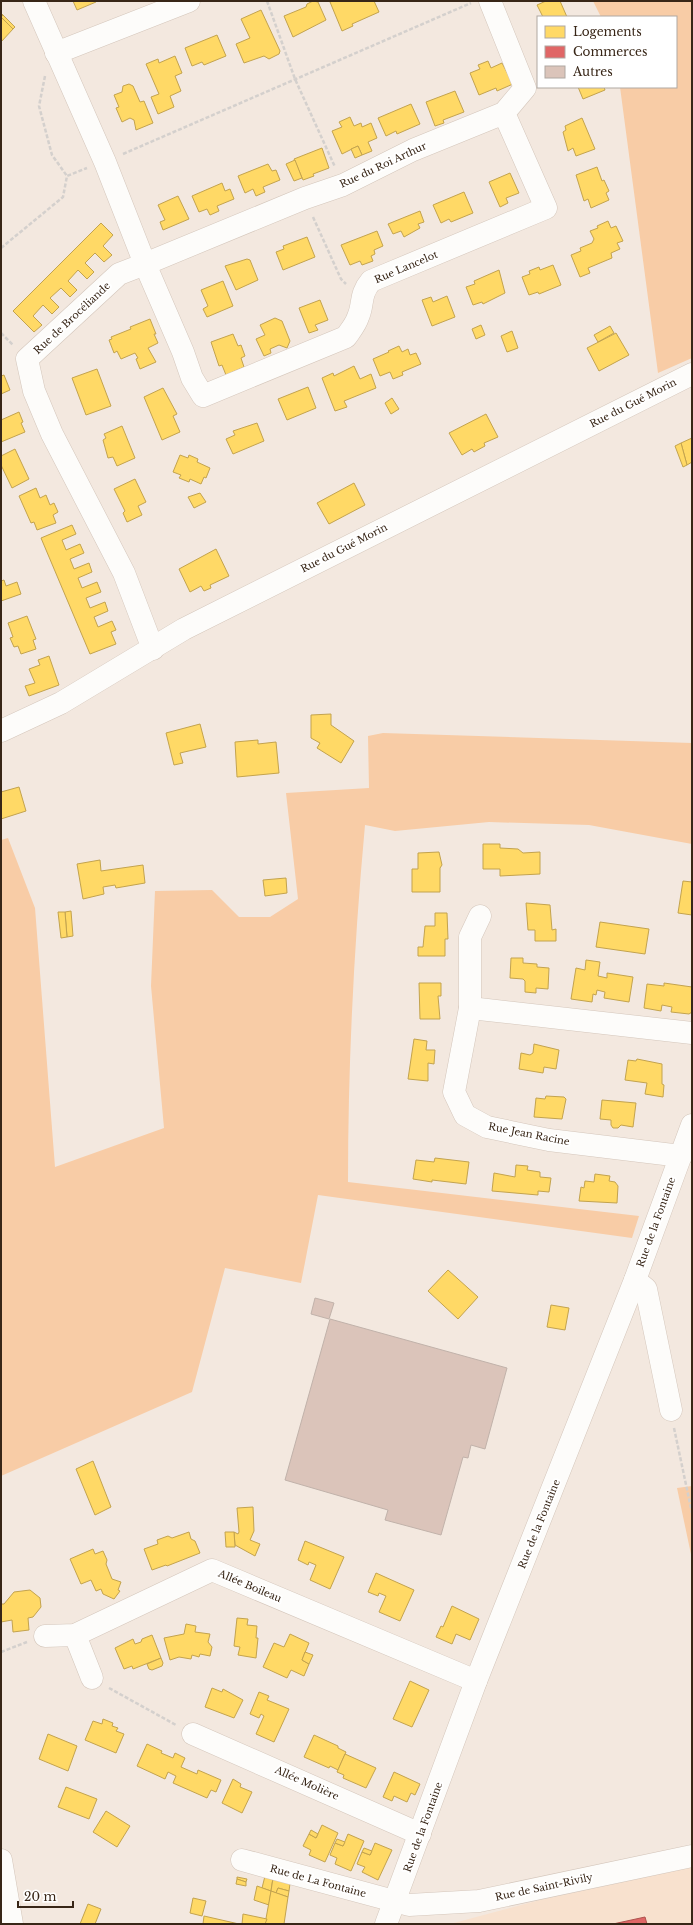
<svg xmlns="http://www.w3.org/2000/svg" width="693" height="1925" font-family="'Libre Baskerville',serif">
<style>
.built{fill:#f8e1ce}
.green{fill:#f8cca6}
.homes{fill:#ffd966;stroke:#c3a34e}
.shops{fill:#e06666;stroke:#ae534e}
.building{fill:#dbc4ba;stroke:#c1b2aa}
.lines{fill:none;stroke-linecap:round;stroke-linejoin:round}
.minor-casing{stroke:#d4c6bb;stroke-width:23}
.path{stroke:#d4d0cd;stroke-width:2.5;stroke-dasharray:4 2;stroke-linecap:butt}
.minor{stroke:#fdfcfa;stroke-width:22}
.labels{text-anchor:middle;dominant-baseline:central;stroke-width:4;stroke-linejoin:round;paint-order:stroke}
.street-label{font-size:10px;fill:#382617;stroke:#fff}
</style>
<rect width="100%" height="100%" fill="#f3e8df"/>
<polygon class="built" points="692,1867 692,1924 450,1924 540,1900"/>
<g class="green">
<polygon points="593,1 692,1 692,358 658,373 620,87 676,87 676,17 601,17"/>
<path d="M 383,733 L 692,743 L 692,844 L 589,825 L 489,822 L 395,831 L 365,825 C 354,944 348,1063 348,1182 L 639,1216 L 632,1238 L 318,1195 L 301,1283 L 225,1268 L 192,1392 L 1,1476 L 1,840 L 8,838 L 35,908 L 55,1167 L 164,1128 L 151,986 L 155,891 L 212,890 L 239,917 L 270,917 L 298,899 L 286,793 L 369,788 L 368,736 Z"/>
<polygon points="692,1486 692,1559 677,1488"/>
</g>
<g class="homes">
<polygon points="73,1 95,1 96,2 77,10"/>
<polygon points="313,1 318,2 326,20 293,37 284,16 306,7 307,4"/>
<polygon points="333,1 374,1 379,12 352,24 353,26 342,31 330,2"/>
<polygon points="546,1 560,1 567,17 543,17 537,5"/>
<polygon points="261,10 280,51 279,54 269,59 264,56 244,63 236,44 250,38 241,19"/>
<polygon points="1,13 3,15 1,17 13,29 1,42"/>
<polygon points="3,15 15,27 13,29 1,17"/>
<polygon points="217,35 226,56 204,65 202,62 192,66 185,48"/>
<polygon points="175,56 182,73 175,76 181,91 170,96 174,107 158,114 151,97 159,94 146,64 158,59 159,63"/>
<polygon points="488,61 491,68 502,63 513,84 497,91 496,88 479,95 470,73 480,69 478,65"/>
<polygon points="129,84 133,86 140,102 144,101 153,123 136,130 134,120 130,118 122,122 116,108 119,107 114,95 122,92 123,86"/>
<polygon points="578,87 604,87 605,90 583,99"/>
<polygon points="455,91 464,112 443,120 444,123 435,126 426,102"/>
<polygon points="411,104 420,124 397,134 396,131 386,136 378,118"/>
<polygon points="350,117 354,126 361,123 362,127 371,123 377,138 368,142 372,151 362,155 358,146 342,154 332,131 342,127 339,122"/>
<polygon points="582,118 595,149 576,156 573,148 568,151 563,132 566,130 565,126"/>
<polygon points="358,146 362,155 355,158 351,149"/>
<polygon points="322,148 329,168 313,174 314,176 303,180 294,159"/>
<polygon points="295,160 302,178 294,181 286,164"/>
<polygon points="268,164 272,171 276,170 280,180 263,187 265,192 256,196 253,189 245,193 238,176"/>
<polygon points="597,167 602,181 604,180 609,191 606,193 609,200 591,208 588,199 584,201 576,175"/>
<polygon points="510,173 519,193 506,198 508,203 500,207 489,182"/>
<polygon points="222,183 225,191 230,189 234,199 217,206 219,211 210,215 207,209 199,212 192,196"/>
<polygon points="464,192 473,213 451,222 449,219 441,223 433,205"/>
<polygon points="178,196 189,219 163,230 160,222 165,220 158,205"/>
<polygon points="420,211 424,222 418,224 420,228 404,237 401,231 393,234 388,224"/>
<polygon points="608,221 611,228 616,226 623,241 617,243 620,249 611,253 612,258 588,268 590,273 580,277 571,255 581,251 580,248 592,243 594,239 590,231 598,228 597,226"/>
<polygon points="101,223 113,235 103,246 112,255 104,262 95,253 85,263 94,272 87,279 78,270 68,281 77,290 70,297 61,288 50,298 59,307 52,314 43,305 33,316 42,325 34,332 13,311"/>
<polygon points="377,231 383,246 374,250 375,254 371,256 373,261 362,265 360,261 350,265 341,245"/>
<polygon points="307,237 315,257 283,270 276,252 284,249 283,246"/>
<polygon points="247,259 250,260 258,280 236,290 225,266"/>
<polygon points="553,265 561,285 539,294 538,292 529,295 522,277 530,274 529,271 539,267 540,270"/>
<polygon points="499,270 505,293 483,304 482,302 473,305 466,287 475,284 474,281"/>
<polygon points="223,281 233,306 207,317 203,309 208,306 201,290"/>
<polygon points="447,296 455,317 432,326 422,300 431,297 433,302"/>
<polygon points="320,300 328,320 315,325 318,330 309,333 299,308"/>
<polygon points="275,318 282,321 290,341 287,348 279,345 270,349 271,353 264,356 256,339 265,335 260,325"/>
<polygon points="150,319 156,334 154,334 158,343 148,348 156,362 140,369 136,359 138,358 135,353 121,359 117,351 114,353 109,340 112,339 111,337 131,329 130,327"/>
<polygon points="481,325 485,335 476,339 472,329"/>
<polygon points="610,326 614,333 598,342 594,335"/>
<polygon points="512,331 518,348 507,352 501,336"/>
<polygon points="616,333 629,355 599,371 587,348"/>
<polygon points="233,334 238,346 241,345 245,356 241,358 244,367 226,375 222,365 219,366 211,342"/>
<polygon points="399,346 402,352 408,349 410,355 416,353 421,364 402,372 403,375 393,379 390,372 380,376 373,359 389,352 388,351"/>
<polygon points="354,366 360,379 371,374 376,388 344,401 347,407 335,411 322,378 333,373 334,376"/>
<polygon points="97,369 111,406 86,415 72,378"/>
<polygon points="4,375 10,390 1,394 1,376"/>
<polygon points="308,387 316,408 287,420 278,399"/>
<polygon points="163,388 177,414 173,416 180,432 162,440 144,397"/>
<polygon points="392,398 399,409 391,414 385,403"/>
<polygon points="19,412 23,422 21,423 25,432 1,442 1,420"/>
<polygon points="486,414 498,437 484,443 485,446 474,452 472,449 462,455 449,433"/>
<polygon points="257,423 264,441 233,454 226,439 235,435 233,431"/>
<polygon points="122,426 135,458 117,466 113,457 108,458 103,440 106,438 104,434"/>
<polygon points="692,438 692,462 687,465 681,443"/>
<polygon points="681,443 687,465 683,467 675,446"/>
<polygon points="15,449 29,479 12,488 1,465 1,456"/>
<polygon points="180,455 188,458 189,455 198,459 197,462 210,468 206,478 204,477 201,484 190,479 189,482 179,478 181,475 173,472"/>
<polygon points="135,479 146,502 138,506 142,515 127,522 123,513 125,511 114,489"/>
<polygon points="354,483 365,505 329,524 317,503"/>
<polygon points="36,488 40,498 46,495 50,505 54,503 58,512 53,515 56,523 37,530 34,522 31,523 19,496"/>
<polygon points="200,493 206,502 194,508 188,497"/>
<polygon points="72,525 76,534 62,540 66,550 80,544 84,553 70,559 74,569 89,563 92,572 78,578 82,588 97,582 101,592 86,598 90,608 105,602 108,611 94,617 98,627 112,621 116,630 111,632 116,644 90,654 41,538"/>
<polygon points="216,549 229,576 210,585 211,588 204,591 201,586 190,592 179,569"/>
<polygon points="4,580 6,586 17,582 21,594 1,601 1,581"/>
<polygon points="27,616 36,639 33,640 36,649 21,654 18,646 14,647 10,638 13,637 8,623"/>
<polygon points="49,656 59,685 29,696 25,686 35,683 29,669 40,665 38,660"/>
<polygon points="331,714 331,725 354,741 341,763 317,748 320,743 311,738 311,715"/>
<polygon points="200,724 206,747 180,753 183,763 174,765 166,733"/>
<polygon points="258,740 258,744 276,742 279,773 237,777 235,742"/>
<polygon points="19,787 26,811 1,819 1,792"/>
<polygon points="483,844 500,844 500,848 518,849 523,853 540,852 540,874 500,876 500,869 483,869"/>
<polygon points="439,852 442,865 440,868 440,892 412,892 412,869 418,869 418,853"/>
<polygon points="100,860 101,871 143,865 145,883 116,888 115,885 103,887 104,894 83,899 77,864"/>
<polygon points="286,878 287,893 265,896 263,880"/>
<polygon points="683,881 692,882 692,915 678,913"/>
<polygon points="526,903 550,905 552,930 556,929 556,941 535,941 535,930 528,930"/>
<polygon points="71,911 73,936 67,937 65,912"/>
<polygon points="58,912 65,912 67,937 61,938"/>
<polygon points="435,913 447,913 448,939 445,939 445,956 418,956 418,947 423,947 425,926 435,926"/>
<polygon points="600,922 649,929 645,954 596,947"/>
<polygon points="511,958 523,958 523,963 537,964 537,967 549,968 548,989 536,988 536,993 525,992 525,981 523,979 510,978"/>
<polygon points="586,960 600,962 598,976 607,978 607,973 633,977 629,1002 604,998 605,992 597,990 596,995 593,994 592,1002 571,999 576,968 585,970"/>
<polygon points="419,983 441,983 441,996 438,996 440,1019 420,1019"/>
<polygon points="664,983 692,987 692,1012 689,1014 671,1012 672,1007 662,1005 661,1011 644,1008 647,984 664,986"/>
<polygon points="414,1039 427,1041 426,1050 435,1050 434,1064 428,1063 428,1081 408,1079"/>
<polygon points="534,1044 559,1050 556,1069 544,1067 543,1073 519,1069 521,1053 530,1055 533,1053"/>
<polygon points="637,1059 662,1064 662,1084 664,1085 663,1097 645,1094 647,1083 625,1080 628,1060 636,1061"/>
<polygon points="546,1096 564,1097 566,1099 562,1119 534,1117 536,1098 545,1099"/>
<polygon points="602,1100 636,1103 633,1127 621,1125 618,1128 613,1128 611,1125 611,1120 600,1119"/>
<polygon points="435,1158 469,1162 466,1184 432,1180 432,1182 413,1179 416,1160 434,1162"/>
<polygon points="516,1165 528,1166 527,1170 540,1172 540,1177 551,1178 549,1192 538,1191 538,1195 492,1191 494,1173 515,1177"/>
<polygon points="595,1174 610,1176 609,1181 615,1182 618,1186 617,1203 579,1201 581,1187 584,1188 585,1181 594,1182"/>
<polygon points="448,1270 478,1297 458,1319 428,1291"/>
<polygon points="551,1305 569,1308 565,1330 547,1327"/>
<polygon points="93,1461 111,1507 95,1515 76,1469"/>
<polygon points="253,1507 254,1531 250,1540 260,1544 255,1556 235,1545 234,1532 238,1534 239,1532 237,1508"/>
<polygon points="189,1532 191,1539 195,1541 200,1553 167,1566 166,1565 152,1570 144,1549 158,1544 157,1540 168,1536 172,1538"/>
<polygon points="225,1532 234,1532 235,1547 226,1547"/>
<polygon points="305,1541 344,1557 330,1589 310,1580 316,1565 309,1562 308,1565 298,1560"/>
<polygon points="93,1549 95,1554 103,1551 107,1560 106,1564 112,1579 121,1582 118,1590 120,1591 114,1599 103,1594 101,1589 96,1591 91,1580 81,1584 70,1559"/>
<polygon points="376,1573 414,1590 400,1621 379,1612 386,1596 379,1593 378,1596 368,1592"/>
<polygon points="30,1590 40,1598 41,1607 33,1617 28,1618 29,1630 13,1632 12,1620 1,1622 1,1604 4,1604 14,1592"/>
<polygon points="452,1606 479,1619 470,1640 456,1634 452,1644 436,1637 441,1626 443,1627"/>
<polygon points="237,1618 248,1619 247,1625 257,1626 256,1638 258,1638 256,1658 238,1655 240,1647 234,1646"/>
<polygon points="186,1624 196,1626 195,1632 210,1634 208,1642 212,1647 210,1656 200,1654 199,1657 192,1655 191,1659 179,1657 170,1660 164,1638 184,1634"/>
<polygon points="290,1634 309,1643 302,1660 309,1664 304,1676 291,1670 287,1678 263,1667 274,1643 284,1647"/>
<polygon points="152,1635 161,1658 133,1669 132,1666 124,1669 115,1648 133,1639 135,1644 141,1642 142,1639"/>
<polygon points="305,1652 313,1655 309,1664 302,1660"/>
<polygon points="161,1658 163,1663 162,1666 152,1670 149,1669 147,1664"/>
<polygon points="410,1681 429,1690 412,1727 393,1719"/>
<polygon points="212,1688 222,1692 223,1689 243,1700 234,1718 205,1707"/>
<polygon points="259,1692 269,1696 267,1700 289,1709 274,1742 256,1734 264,1716 261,1714 259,1718 250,1714"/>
<polygon points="103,1719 113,1723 112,1726 118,1728 116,1731 124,1734 116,1753 85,1740 93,1721 102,1724"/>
<polygon points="48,1734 77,1746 68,1771 39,1759"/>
<polygon points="314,1735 338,1746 338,1748 346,1752 338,1770 330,1766 329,1768 304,1757"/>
<polygon points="147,1744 162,1751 161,1753 173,1758 175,1753 185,1758 181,1767 197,1774 198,1770 221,1780 216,1792 211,1790 207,1798 173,1783 176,1776 168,1772 165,1779 137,1766"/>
<polygon points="345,1754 376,1768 366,1788 343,1778 344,1775 337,1772"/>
<polygon points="394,1772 420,1784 415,1795 411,1793 407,1802 394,1796 392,1801 383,1797"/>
<polygon points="233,1779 241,1784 240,1787 252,1792 242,1813 222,1803"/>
<polygon points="66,1787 97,1799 89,1819 58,1807"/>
<polygon points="106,1811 130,1826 117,1847 93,1832"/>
<polygon points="322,1825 338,1833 325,1862 309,1855 311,1850 303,1846 309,1834 316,1838"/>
<polygon points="311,1830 318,1834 316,1838 309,1834"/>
<polygon points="348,1834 364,1841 351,1871 335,1864 337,1858 330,1855 335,1843 343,1846"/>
<polygon points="337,1839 345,1842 343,1846 335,1843"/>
<polygon points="375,1843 392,1850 378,1880 362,1872 365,1867 357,1864 362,1852 370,1855"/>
<polygon points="364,1848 372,1851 370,1855 362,1852"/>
<polygon points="265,1876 273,1878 271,1891 262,1888"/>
<polygon points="291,1876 289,1891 278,1888 276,1893 271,1891 273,1878"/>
<polygon points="237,1877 247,1879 246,1882 237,1879"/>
<polygon points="237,1879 246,1882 246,1886 236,1884"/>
<polygon points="257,1886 271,1891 269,1905 254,1900"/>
<polygon points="278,1888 289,1891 288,1897 276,1893"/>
<polygon points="271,1891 288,1897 284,1924 265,1924"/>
<polygon points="193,1898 206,1901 202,1916 190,1913"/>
<polygon points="88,1904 101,1909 95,1924 80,1924"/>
<polygon points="243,1914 267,1919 265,1924 242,1924"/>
<polygon points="204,1916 239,1924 203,1924"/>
</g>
<polygon class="shops" points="645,1917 647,1924 613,1924"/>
<g class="building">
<polygon points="315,1298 334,1303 329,1319 311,1314"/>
<polygon points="330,1319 507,1368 485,1449 471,1445 468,1458 463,1457 441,1535 385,1520 388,1510 285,1480"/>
</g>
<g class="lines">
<defs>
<g id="minor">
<polyline points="34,1 105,162 145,264 119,274 27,359 34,391 52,434 124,573 153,649"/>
<path d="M 490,1 L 525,88 L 504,113 L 413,150 L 343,185 L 305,198 L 145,264 L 183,352 L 192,378 L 203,396 L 346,337 C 350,331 356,324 358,317 C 364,304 359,295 371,281 L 546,208 L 504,113"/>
<polyline points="56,53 189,1"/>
<polyline points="1,731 61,703 184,629 692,374"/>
<polyline points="480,916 470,937 470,1008 454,1092 465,1115 487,1127 549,1140 681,1156"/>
<polyline points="470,1008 692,1033"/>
<polyline points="635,1280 646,1289 671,1410"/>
<polyline points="75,1635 92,1678"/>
<polyline points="45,1636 75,1635 212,1570 476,1681"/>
<polyline points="193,1734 420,1834"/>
<polyline points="1,1860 12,1924"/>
<polyline points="242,1860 409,1905 479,1901 692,1856"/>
<polyline points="386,1924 476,1681 635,1280 692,1125"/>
</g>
</defs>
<use href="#minor" class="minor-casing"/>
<g class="path">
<polyline points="267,1 295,79 335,167"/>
<polyline points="45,76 39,106 52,155 67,176"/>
<polyline points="123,154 471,3"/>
<polyline points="313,217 341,279 346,284"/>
<polyline points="1,248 63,197 67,176 87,168"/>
<polyline points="1,333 13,345"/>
<polyline points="674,1428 692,1513"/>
<polyline points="1,1652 27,1642"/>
<polyline points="109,1688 176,1725"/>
</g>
<use href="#minor" class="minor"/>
</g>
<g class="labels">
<g class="street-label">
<text transform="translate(383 165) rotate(-25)">Rue du Roi Arthur</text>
<text transform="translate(406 267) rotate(-23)">Rue Lancelot</text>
<text transform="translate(72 318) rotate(-43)">Rue de Brocéliande</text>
<text transform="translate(633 403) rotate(-27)">Rue du Gué Morin</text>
<text transform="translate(344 548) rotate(-27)">Rue du Gué Morin</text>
<text transform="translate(529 1134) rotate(11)">Rue Jean Racine</text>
<text transform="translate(656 1222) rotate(-70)">Rue de la Fontaine</text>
<text transform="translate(539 1524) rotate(-68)">Rue de la Fontaine</text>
<text transform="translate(250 1586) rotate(23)">Allée Boileau</text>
<text transform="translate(307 1783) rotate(24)">Allée Molière</text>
<text transform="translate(423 1827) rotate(-70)">Rue de la Fontaine</text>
<text transform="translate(318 1881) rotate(15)">Rue de La Fontaine</text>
<text transform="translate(544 1887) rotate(-12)">Rue de Saint-Rivily</text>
</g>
</g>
<rect width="693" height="1925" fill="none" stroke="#382617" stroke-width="4"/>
<rect x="537" y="16" width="140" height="72" fill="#ffffff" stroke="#afa8a2"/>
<rect x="545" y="26" width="20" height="12" fill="#ffd966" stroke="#afa8a2"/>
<text x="573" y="36" font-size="12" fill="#382617">Logements</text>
<rect x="545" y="46" width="20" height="12" fill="#e06666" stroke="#afa8a2"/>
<text x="573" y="56" font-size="12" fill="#382617">Commerces</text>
<rect x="545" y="66" width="20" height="12" fill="#dbc4ba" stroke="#afa8a2"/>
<text x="573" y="76" font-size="12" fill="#382617">Autres</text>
<path d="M18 1901v6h55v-6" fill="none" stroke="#382617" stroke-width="2"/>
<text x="24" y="1901" font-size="12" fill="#382617" stroke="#ffffff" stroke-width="3" paint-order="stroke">20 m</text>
</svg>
